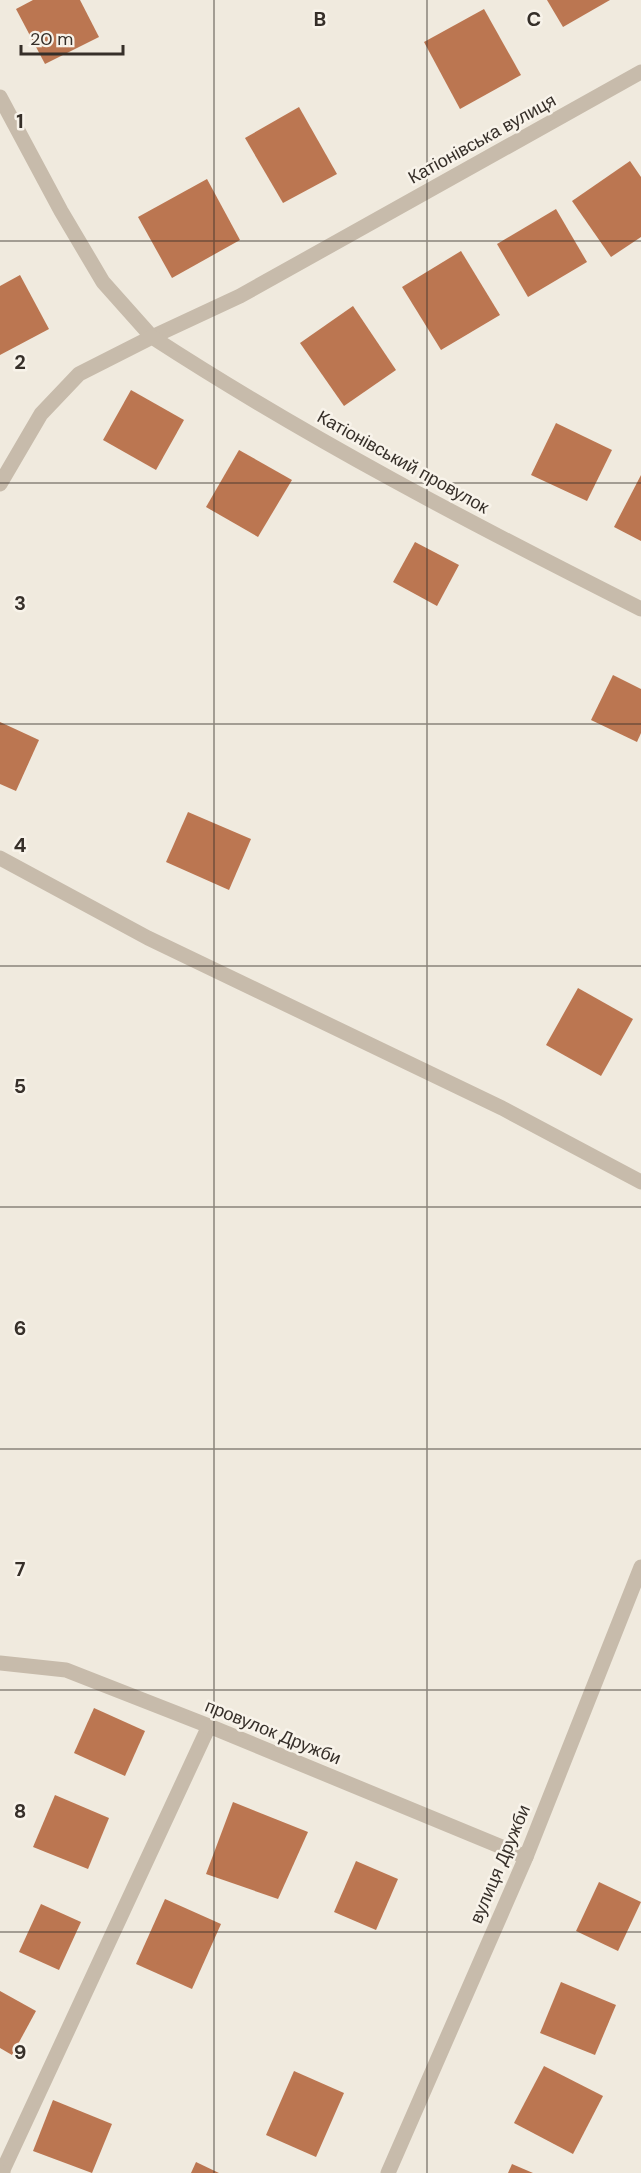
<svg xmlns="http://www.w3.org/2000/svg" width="641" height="2173" font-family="'DM Sans',sans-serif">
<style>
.building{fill:#bb7651}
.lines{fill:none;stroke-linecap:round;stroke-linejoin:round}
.lane{stroke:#c7bbab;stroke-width:15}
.street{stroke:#c7bbab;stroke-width:15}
.grid{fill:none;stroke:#362f29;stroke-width:1.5;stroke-opacity:0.55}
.labels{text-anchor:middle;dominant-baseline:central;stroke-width:5;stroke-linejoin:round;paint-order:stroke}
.street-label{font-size:18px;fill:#362f29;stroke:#f8f3ea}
.grid-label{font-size:20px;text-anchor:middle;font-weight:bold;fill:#362f29;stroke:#f8f3ea;stroke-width:5;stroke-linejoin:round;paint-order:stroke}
</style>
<rect width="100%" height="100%" fill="#f0eade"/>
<g class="building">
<polygon points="33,0 80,0 99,37 45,64 16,9"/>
<polygon points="547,0 610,0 563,27"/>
<polygon points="484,9 521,75 460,109 424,42"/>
<polygon points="299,107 337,174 283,203 245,138"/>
<polygon points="630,161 641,177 641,237 611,257 572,201"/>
<polygon points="207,179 240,240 172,278 138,217"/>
<polygon points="556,209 587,262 528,297 497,244"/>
<polygon points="461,251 500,315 441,350 402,287"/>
<polygon points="20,275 49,329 0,355 0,286"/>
<polygon points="353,306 396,370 344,406 300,343"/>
<polygon points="131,390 184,420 156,470 103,440"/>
<polygon points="556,423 612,450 587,501 531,475"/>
<polygon points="239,450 292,480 258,537 206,507"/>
<polygon points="641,475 641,541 614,527"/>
<polygon points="415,542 459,565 437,606 393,582"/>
<polygon points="613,675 641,689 641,733 637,742 591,720"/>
<polygon points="0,722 39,740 16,791 0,784"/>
<polygon points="188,812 251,839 229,890 166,862"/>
<polygon points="578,988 633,1019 601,1076 546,1045"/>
<polygon points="94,1708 145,1731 125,1776 74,1753"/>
<polygon points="55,1795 109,1818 88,1869 33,1847"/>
<polygon points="233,1802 308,1832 278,1899 206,1874"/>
<polygon points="356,1861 398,1879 376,1930 334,1912"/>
<polygon points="599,1882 641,1902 618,1951 576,1931"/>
<polygon points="165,1899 221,1924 192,1989 136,1964"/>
<polygon points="41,1904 81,1922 59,1970 19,1952"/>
<polygon points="561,1982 616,2005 595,2055 540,2033"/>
<polygon points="0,1991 36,2011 12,2055 0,2048"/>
<polygon points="544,2066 603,2096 573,2154 514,2123"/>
<polygon points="294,2071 344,2093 316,2157 266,2135"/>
<polygon points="53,2100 112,2124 92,2173 33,2151"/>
<polygon points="196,2162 219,2173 191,2173"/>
<polygon points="512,2164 533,2173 508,2173"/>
</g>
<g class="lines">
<polyline class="lane" points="2,2172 209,1726"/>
<g class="street">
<polyline points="0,97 61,211 103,282 152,337 240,296 641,72"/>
<path d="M 0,484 L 41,414 L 79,374 L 152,337 C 309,439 474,525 641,609"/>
<polyline points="0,858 148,938 502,1108 641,1182"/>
<polyline points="0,1663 66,1670 209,1726 526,1857"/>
<polyline points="0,2172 3,2173"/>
<polyline points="388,2173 526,1857 641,1567"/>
</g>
</g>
<path class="grid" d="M 214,0 L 214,2173M 427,0 L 427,2173M 0,241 L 641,241M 0,483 L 641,483M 0,724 L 641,724M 0,966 L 641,966M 0,1207 L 641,1207M 0,1449 L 641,1449M 0,1690 L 641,1690M 0,1932 L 641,1932"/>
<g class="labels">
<g class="street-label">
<text transform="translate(482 139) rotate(-29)">Катіонівська вулиця</text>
<text transform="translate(403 462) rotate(29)">Катіонівський провулок</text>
<text transform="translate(273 1732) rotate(22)">провулок Дружби</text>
<text transform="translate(500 1864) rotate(-67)">вулиця Дружби</text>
</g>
</g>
<g class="grid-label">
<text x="320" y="26">B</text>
<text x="534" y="26">C</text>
<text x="20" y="128">1</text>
<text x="20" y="369">2</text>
<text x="20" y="610">3</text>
<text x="20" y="852">4</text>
<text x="20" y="1093">5</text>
<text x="20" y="1335">6</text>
<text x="20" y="1576">7</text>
<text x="20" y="1818">8</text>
<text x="20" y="2059">9</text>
</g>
<path d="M21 45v9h102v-9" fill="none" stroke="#362f29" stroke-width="3"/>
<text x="30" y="45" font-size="18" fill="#362f29" stroke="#f8f3ea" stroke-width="4.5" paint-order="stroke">20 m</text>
</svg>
